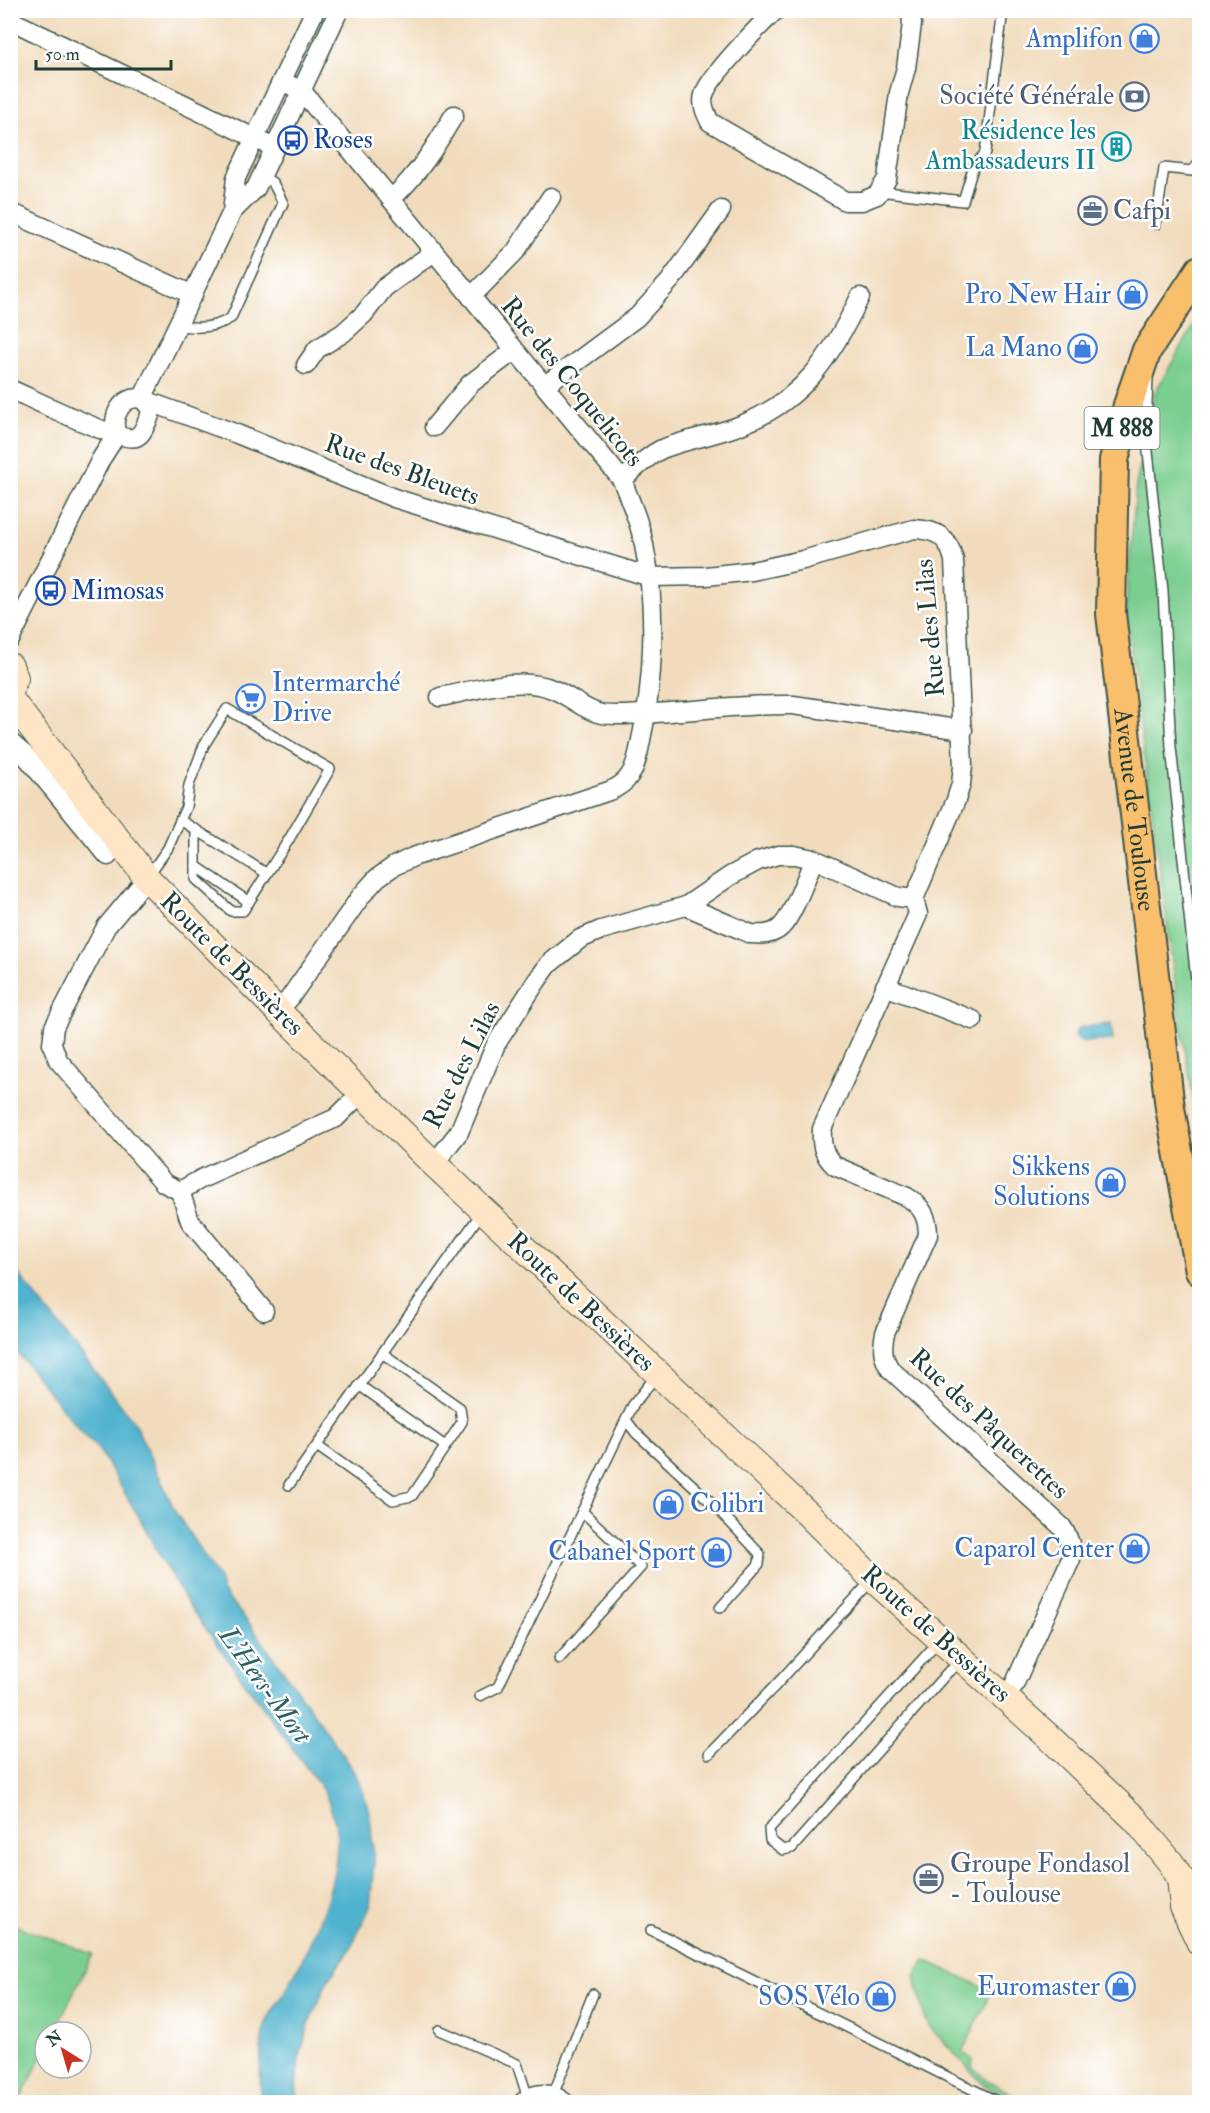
<svg xmlns="http://www.w3.org/2000/svg" width="1210" height="2113" font-family="'IM FELL Double Pica',serif">
<style>
.green{fill:#7ace90;stroke:#4c8662;stroke-width:1.5}
.water{fill:#4fb2ce;stroke:#377881;stroke-width:1.5}
.lines{fill:none;stroke-linecap:round;stroke-linejoin:round}
.service-casing{stroke:#3e5548;stroke-width:12}
.minor-casing{stroke:#3e5548;stroke-width:21}
.secondary-casing{stroke:#3e5548;stroke-width:28}
.primary-casing{stroke:#3e5548;stroke-width:32}
.service{stroke:#fff;stroke-width:9}
.minor{stroke:#fff;stroke-width:18}
.secondary{stroke:#fde5c5;stroke-width:26}
.primary{stroke:#f9bf6d;stroke-width:28}
.labels{text-anchor:middle;dominant-baseline:central;stroke-width:5;stroke-linejoin:round;paint-order:stroke}
.shield{fill:#fff;stroke:#627771;stroke-width:1.5}
.shield-label{font-size:24px;font-weight:bold;fill:#1f3d34}
.shop-label{font-size:26px;fill:#366cbe;stroke:#fff;text-anchor:end}
.service-label{font-size:26px;fill:#4e5e75;stroke:#fff;text-anchor:start}
.culture-label{font-size:26px;fill:#0d838f;stroke:#fff;text-anchor:end}
.transit-label{font-size:26px;fill:#164399;stroke:#fff;text-anchor:start}
.street-label{font-size:26px;fill:#1f3d34;stroke:#fff}
.water-label{font-size:27px;font-style:italic;fill:#2d6062;stroke:#fff}
</style>
<rect width="100%" height="100%" fill="#fff"/>
<filter id="ink" filterUnits="userSpaceOnUse"><feTurbulence type="fractalNoise" baseFrequency=".0167" numOctaves="2"/><feDisplacementMap in="SourceGraphic" scale="12" xChannelSelector="R" yChannelSelector="G"/><feConvolveMatrix kernelMatrix="1 2 1 2 8 2 1 2 1" color-interpolation-filters="sRGB"/></filter>
<filter id="wash" filterUnits="userSpaceOnUse"><feTurbulence type="fractalNoise" baseFrequency=".008" numOctaves="4" result="noise"/><feDisplacementMap in="SourceGraphic" scale="24" xChannelSelector="R" yChannelSelector="G"/><feGaussianBlur stdDeviation="1.35" result="paint"/><feColorMatrix in="noise" values="0 0 0 0 0 0 0 0 0 0 0 0 0 0 0 0 0 1.4 0 .05"/><feComposite in="paint" operator="in"/></filter>
<g filter="url(#wash)">
<rect width="100%" height="100%" fill="#f1dbbc"/>
<g class="green">
<polygon points="1199,317 1199,1121 1197,1119 1182,1033 1136,696 1126,607 1136,485 1155,392"/>
<polygon points="11,1924 93,1954 54,2032 45,2032 45,2050 19,2102 10,2102"/>
<polygon points="925,1960 992,1991 962,2052 973,2060 972,2067 987,2080 1010,2093 1007,2098 983,2084 929,2026 924,2015 915,1977"/>
</g>
<g class="water">
<polygon points="1111,1024 1113,1040 1082,1042 1075,1037 1077,1029 1082,1027"/>
<path d="M 11,1264 L 134,1422 L 176,1513 L 219,1579 L 222,1591 L 251,1626 L 347,1760 L 361,1785 L 370,1814 L 374,1861 L 370,1907 L 349,1951 L 328,1980 L 310,2021 L 299,2058 L 296,2086 L 299,2102 L 260,2102 C 261,2085 259,2044 264,2029 C 269,2012 281,2000 289,1985 C 313,1940 347,1870 334,1819 C 332,1810 328,1801 325,1793 L 190,1607 L 162,1561 L 138,1515 L 99,1450 L 77,1427 L 11,1345 Z"/>
</g>
</g>
<g filter="url(#ink)">
<g class="lines">
<defs>
<g id="service">
<polyline points="879,191 963,201 973,168 985,153 1003,10"/>
<polyline points="1156,224 1164,168 1192,171 1200,162"/>
<path d="M 178,325 C 196,329 215,328 231,318 L 283,203 L 273,183 L 262,176"/>
<polyline points="1148,377 1146,433 1163,591 1171,747 1200,1017"/>
<polyline points="180,820 266,873"/>
<polyline points="196,866 249,902"/>
<polyline points="148,876 168,848 186,807 189,785 204,745 227,709 330,769 288,841 243,911 231,911 196,879 196,830"/>
<polyline points="359,1385 445,1446"/>
<polyline points="626,1420 636,1433 713,1504 760,1554 759,1564 720,1608"/>
<polyline points="317,1446 393,1500 412,1496 462,1422 460,1408 382,1353"/>
<polyline points="289,1485 482,1212"/>
<polyline points="939,1641 769,1829 770,1840 783,1850 792,1848 947,1673 961,1662"/>
<polyline points="559,1659 641,1567 582,1511"/>
<polyline points="480,1696 498,1687 633,1405 656,1376"/>
<polyline points="709,1754 776,1685 872,1580"/>
<polyline points="651,1930 998,2102"/>
<polyline points="439,2030 517,2064 528,2098"/>
<polyline points="553,2095 593,1994"/>
</g>
<g id="minor">
<path d="M 776,10 C 761,24 708,78 704,95 C 701,104 706,114 710,122 L 845,201 L 862,201 L 877,195 L 887,179 L 899,93 L 906,68 L 912,24 L 911,10"/>
<polyline points="10,20 275,148"/>
<path d="M 391,199 C 418,175 436,146 454,115"/>
<polyline points="10,212 193,295"/>
<polyline points="232,212 256,188 339,10"/>
<polyline points="471,297 516,251 551,197"/>
<polyline points="306,365 317,349 343,333 364,314 384,288 434,252"/>
<polyline points="544,386 637,317 670,281 721,210"/>
<path d="M 10,389 C 29,397 122,444 136,437 C 143,434 145,425 149,418 C 153,409 148,405 142,399"/>
<polyline points="142,399 232,212 236,178 315,10"/>
<polyline points="434,427 470,384 515,350"/>
<path d="M 117,434 C 110,418 122,394 142,399 L 237,434 L 394,498 L 650,577 L 706,576 L 752,571 L 803,560 L 914,529 C 938,530 948,537 954,560 L 963,766 L 961,784 L 956,800 L 914,899 L 898,897 L 814,859 L 794,855 L 778,855 L 758,861 L 730,876 L 686,906 L 601,930 L 580,939 L 549,964 L 536,982 L 496,1044 L 459,1132 L 434,1164"/>
<path d="M 622,480 C 634,470 648,455 662,449 C 687,439 716,435 741,425 C 804,400 832,355 860,297"/>
<polyline points="10,640 101,459 117,434"/>
<path d="M 440,697 C 472,691 521,675 552,689 C 569,695 583,710 601,714 C 620,717 651,713 670,712 C 711,709 752,704 793,705 L 963,730"/>
<polyline points="10,742 25,755 108,856"/>
<polyline points="147,878 106,927 54,1027 52,1044 58,1060 164,1183 180,1191 201,1179 336,1118 360,1094"/>
<path d="M 914,899 L 918,914 L 822,1129 C 821,1145 823,1155 835,1166 L 907,1197 C 922,1206 928,1217 928,1235 L 885,1333 C 882,1348 882,1356 890,1369 L 1062,1527 C 1069,1538 1072,1546 1071,1559 L 1014,1685 L 1005,1698"/>
<path d="M 686,906 L 751,934 C 762,935 773,935 781,927 C 793,916 807,875 814,859"/>
<polyline points="885,986 973,1020"/>
<path d="M 278,1011 L 289,999 L 361,896 L 377,878 L 394,866 L 413,857 L 609,791 C 617,788 625,783 630,775 C 636,766 638,755 640,745 C 654,683 657,607 644,545 C 640,522 630,501 622,480 L 302,91 L 282,81"/>
<polyline points="180,1191 190,1221 264,1311"/>
<path d="M 523,2102 C 536,2091 552,2092 564,2102"/>
</g>
<g id="secondary">
<polyline points="10,666 15,678 10,689"/>
<polyline points="10,699 147,878 278,1011 434,1164 808,1514 873,1579 1050,1738 1135,1819 1171,1863 1180,1878 1200,1896"/>
<polyline points="1180,1878 1183,1907 1200,1943"/>
</g>
<g id="primary">
<path id="s1" d="M 1200,270 L 1147,350 L 1128,405 L 1114,460 L 1111,614 L 1170,1108 L 1200,1271"/>
</g>
</defs>
<use href="#service" class="service-casing"/>
<use href="#minor" class="minor-casing"/>
<use href="#secondary" class="secondary-casing"/>
<use href="#primary" class="primary-casing"/>
<use href="#service" class="service"/>
<use href="#minor" class="minor"/>
<use href="#secondary" class="secondary"/>
<use href="#primary" class="primary"/>
</g>
</g>
<defs>
<symbol id="shop-ring" viewBox="-11 -11 22 22"><circle r="9.5" fill="#fff" stroke="#3f7fe0" stroke-width="1.5"/><path d="M-5-2.5h2.3a2.7 3.5 0 0 1 5.4 0H5L5.5 6h-11ZM-1.5-2.5h3a1.5 2.3 0 0 0-3 0Z" fill="#3f7fe0"/></symbol>
<symbol id="bank-ring" viewBox="-11 -11 22 22"><circle r="9.5" fill="#fff" stroke="#5c6f8a" stroke-width="1.5"/><path d="M-6-4H6V4H-6ZM0-2.3a2.3 2.3 0 1 0 0 4.6a2.3 2.3 0 1 0 0-4.6Z" fill="#5c6f8a"/></symbol>
<symbol id="bus-ring" viewBox="-11 -11 22 22"><circle r="9.5" fill="#fff" stroke="#1a4fb4" stroke-width="1.5"/><path d="M-5-6H5V4H4V6H2V4H-2V6H-4V4H-5ZM-3.5-4V0h7V-4ZM-3.5 1.2v1.5H-2V1.2ZM2 1.2v1.5H3.5V1.2Z" fill="#1a4fb4"/></symbol>
<symbol id="building-ring" viewBox="-11 -11 22 22"><circle r="9.5" fill="#fff" stroke="#0f9aa8" stroke-width="1.5"/><path d="M-4-6H4V6H1V3H-1V6H-4ZM-2.5-4.3h1.7v1.8h-1.7ZM.8-4.3h1.7v1.8H.8ZM-2.5-1h1.7V.8h-1.7ZM.8-1h1.7V.8H.8Z" fill="#0f9aa8"/></symbol>
<symbol id="office-ring" viewBox="-11 -11 22 22"><circle r="9.5" fill="#fff" stroke="#5c6f8a" stroke-width="1.5"/><path d="M-6-3h4V-5.5h4V-3h4V5H-6ZM-1-4.5V-3h2v-1.5ZM-6 0V1H6V0Z" fill="#5c6f8a"/></symbol>
<symbol id="supermarket-ring" viewBox="-11 -11 22 22"><circle r="9.5" fill="#fff" stroke="#3f7fe0" stroke-width="1.5"/><path d="M-6-5.5h2.5l.6 2H6L4.5 2H-2.5L-4.4-4H-6ZM-1.5 3.2a1.3 1.3 0 1 0 .1 0ZM3 3.2a1.3 1.3 0 1 0 .1 0Z" fill="#3f7fe0"/></symbol>
</defs>
<g fill-rule="evenodd">
<use href="#shop-ring" x="1128" y="22" width="33" height="33"/>
<use href="#bank-ring" x="1118" y="80" width="33" height="33"/>
<use href="#bus-ring" x="276" y="124" width="33" height="33"/>
<use href="#building-ring" x="1100" y="130" width="33" height="33"/>
<use href="#office-ring" x="1076" y="194" width="33" height="33"/>
<use href="#shop-ring" x="1116" y="278" width="33" height="33"/>
<use href="#shop-ring" x="1066" y="332" width="33" height="33"/>
<use href="#bus-ring" x="34" y="574" width="33" height="33"/>
<use href="#supermarket-ring" x="234" y="682" width="33" height="33"/>
<use href="#shop-ring" x="1094" y="1166" width="33" height="33"/>
<use href="#shop-ring" x="652" y="1488" width="33" height="33"/>
<use href="#shop-ring" x="1118" y="1532" width="33" height="33"/>
<use href="#shop-ring" x="700" y="1536" width="33" height="33"/>
<use href="#office-ring" x="912" y="1862" width="33" height="33"/>
<use href="#shop-ring" x="1104" y="1970" width="33" height="33"/>
<use href="#shop-ring" x="864" y="1980" width="33" height="33"/>
</g>
<g class="labels">
<rect class="shield" x="1084.5" y="407" width="75" height="42" rx="4.5"/>
<g class="shield-label">
<text x="1122" y="428">M 888</text>
</g>
<g class="shop-label">
<text x="1123" y="39">Amplifon</text>
<text x="1111" y="295">Pro New Hair</text>
<text x="1062" y="348">La Mano</text>
<text x="272" y="683" text-anchor="start">Intermarché<tspan x="272" dy="30">Drive</tspan></text>
<text x="1090" y="1167">Sikkens<tspan x="1090" dy="30">Solutions</tspan></text>
<text x="690" y="1504" text-anchor="start">Colibri</text>
<text x="1114" y="1549">Caparol Center</text>
<text x="696" y="1552">Cabanel Sport</text>
<text x="1100" y="1987">Euromaster</text>
<text x="860" y="1997">SOS Vélo</text>
</g>
<g class="service-label">
<text x="1114" y="96" text-anchor="end">Société Générale</text>
<text x="1113" y="211">Cafpi</text>
<text x="950" y="1864">Groupe Fondasol<tspan x="950" dy="30">- Toulouse</tspan></text>
</g>
<g class="culture-label">
<text x="1096" y="131">Résidence les<tspan x="1096" dy="30">Ambassadeurs II</tspan></text>
</g>
<g class="transit-label">
<text x="313" y="140">Roses</text>
<text x="71" y="591">Mimosas</text>
</g>
<g class="street-label">
<text transform="translate(572 382) rotate(51)">Rue des Coquelicots</text>
<text transform="translate(402 470) rotate(20)">Rue des Bleuets</text>
<text transform="translate(930 628) rotate(-95)">Rue des Lilas</text>
<text stroke="none"><textPath href="#s1" startOffset="562">Avenue de Toulouse</textPath></text>
<text transform="translate(232 964) rotate(45)">Route de Bessières</text>
<text transform="translate(462 1065) rotate(-63)">Rue des Lilas</text>
<text transform="translate(581 1302) rotate(43)">Route de Bessières</text>
<text transform="translate(989 1424) rotate(43)">Rue des Pâquerettes</text>
<text transform="translate(936 1634) rotate(42)">Route de Bessières</text>
</g>
<g class="water-label">
<text transform="translate(265 1685) rotate(54)">L'Hers-Mort</text>
</g>
</g>
<rect width="1210" height="2113" fill="none" stroke="#fff" stroke-width="36"/>
<g transform="translate(63 2050) rotate(323)"><circle r="28" fill="#ffffff" stroke="#a5b1ae" stroke-width="1.5"/>
<path d="M0-4.5L10 22L0 15L-10 22Z" fill="#c8321e"/>
<text y="-9" font-size="16" font-weight="bold" text-anchor="middle" fill="#1f3d34">N</text>
</g>
<path d="M36 60v9h135v-9" fill="none" stroke="#1f3d34" stroke-width="3"/>
<text x="45" y="60" font-size="18" fill="#1f3d34" stroke="#ffffff" stroke-width="4.5" paint-order="stroke">50 m</text>
</svg>
